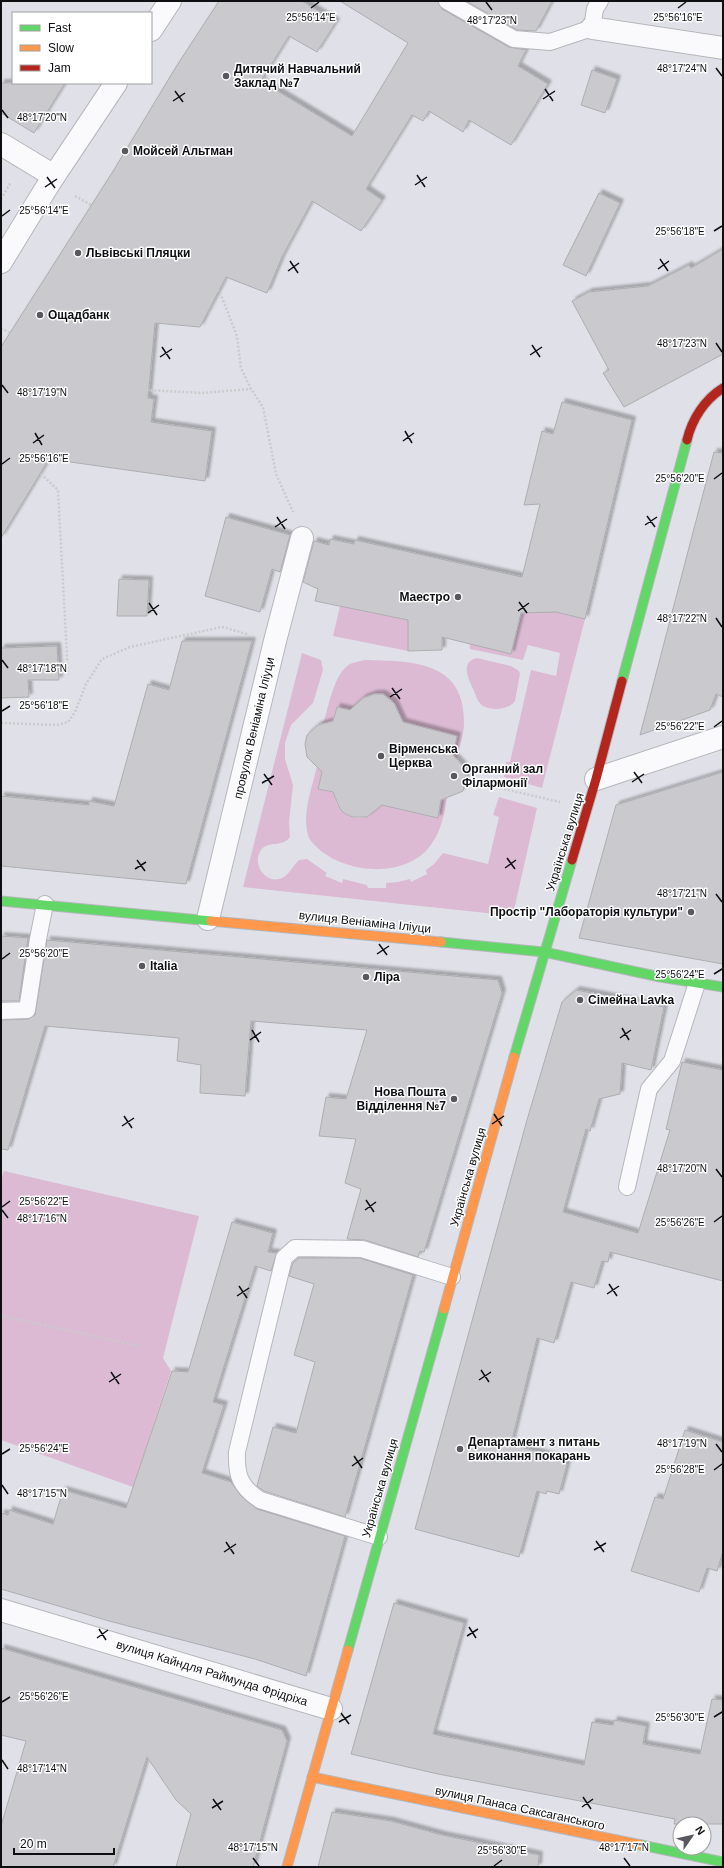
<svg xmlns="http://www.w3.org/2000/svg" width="724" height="1868" font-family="Arial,sans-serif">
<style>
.green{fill:#dcbad3}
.building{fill:#c9c9ce;stroke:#adadb2;filter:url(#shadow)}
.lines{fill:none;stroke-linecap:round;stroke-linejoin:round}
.lane-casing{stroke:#b6b7bc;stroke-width:18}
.street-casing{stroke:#b6b7bc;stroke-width:24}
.fast-casing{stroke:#b6b7bc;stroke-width:11}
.slow-casing{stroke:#b6b7bc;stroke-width:11}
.jam-casing{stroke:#b6b7bc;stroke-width:11}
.path{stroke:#cacbcd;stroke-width:2.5;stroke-dasharray:2 2;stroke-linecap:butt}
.lane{stroke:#fafafc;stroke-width:16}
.street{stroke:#fafafc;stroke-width:22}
.fast{stroke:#63d668;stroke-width:9}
.slow{stroke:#ff974d;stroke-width:9}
.jam{stroke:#b3261e;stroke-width:9}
.ticks{fill:none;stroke:#0e0f13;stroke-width:1.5}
.poi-dot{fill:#58585e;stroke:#fff;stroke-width:1.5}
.labels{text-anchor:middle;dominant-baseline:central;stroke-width:3;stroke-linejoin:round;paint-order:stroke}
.poi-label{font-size:12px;font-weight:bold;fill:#0e0f13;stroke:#fff;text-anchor:start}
.street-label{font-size:12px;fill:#0e0f13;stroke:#fff}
.ticks-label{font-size:10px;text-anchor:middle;fill:#0e0f13;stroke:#fff;stroke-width:3;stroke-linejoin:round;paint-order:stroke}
</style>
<defs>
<filter id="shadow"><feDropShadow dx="3.5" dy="-3.5" stdDeviation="1" flood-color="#0004"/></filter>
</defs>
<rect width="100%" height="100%" fill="#e0e1e8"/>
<g class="green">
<polygon points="340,606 393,617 408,617 408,651 333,636"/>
<polygon points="556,612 585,619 542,788 504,777 506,762 510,762 531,670 556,676 560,653 528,645 523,660 470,649 468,623 441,614"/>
<path d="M 302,653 L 321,660 L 323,670 L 313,703 L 291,725 L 285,743 L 285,759 L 293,785 L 289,822 L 290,837 C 282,848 269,840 261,850 C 251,864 266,885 282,878 C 290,874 293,865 299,860 L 307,859 L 327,873 L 325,876 L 342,883 L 343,879 L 367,885 L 368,888 L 386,888 L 386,883 L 398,882 L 410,879 L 411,882 L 427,874 L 426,870 L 434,864 L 443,853 L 488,864 L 499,817 L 493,815 L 499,797 L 537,808 L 514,910 L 505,915 L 243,887 Z"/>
<path d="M 477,658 L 511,666 L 519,671 L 520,674 L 515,701 C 509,710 492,711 483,706 C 478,703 476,696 474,691 C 469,680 459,662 477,658 Z"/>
<path d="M 365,660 C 413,661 465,661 464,723 C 464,734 459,747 457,759 L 453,754 L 399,721 C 399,691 368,683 354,711 L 337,707 L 332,723 L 323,724 C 329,706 334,673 350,664 C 355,662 360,661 365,660 Z"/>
<path d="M 317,766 L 323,768 L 318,789 L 335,793 C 335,819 367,828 379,804 L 438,818 L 441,800 L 447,798 C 444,815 441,832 430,846 C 406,878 350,874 321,851 C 316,846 310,842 308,835 C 302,813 312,788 317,766 Z"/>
<polygon points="4,1171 199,1216 163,1358 171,1371 133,1487 1,1440 1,1181"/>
</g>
<g class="building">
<polygon points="219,1 302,1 336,22 317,52 289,36 261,81 352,136 408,43 340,1 438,1 442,9 509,47 526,50 518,66 548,84 511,145 469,120 463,132 429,111 423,121 412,115 366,189 382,200 361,231 312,201 282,257 267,293 226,277 200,327 155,323 148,398 154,399 151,422 212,431 205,481 49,459 1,538 1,347 112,173 176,67"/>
<polygon points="466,1 552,1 536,31 517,30"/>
<polygon points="592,70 617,79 605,113 581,105"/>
<polygon points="1,83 65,83 34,133 1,113"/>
<polygon points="599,193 620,203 586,276 563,265"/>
<polygon points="723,249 723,354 624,407 603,373 609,370 572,301 589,292 648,286 689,265 691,268"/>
<polygon points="562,402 632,420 585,619 556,612 521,613 511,654 442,637 442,650 408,651 408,620 315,601 318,589 303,582 314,541 329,545 330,539 354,544 355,540 522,577 540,504 524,505 542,431 553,434"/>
<polygon points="714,452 723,453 723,697 716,694 710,710 640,735"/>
<polygon points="226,517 290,535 280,572 272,569 260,612 205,596"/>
<polygon points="119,579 149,580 147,616 117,616"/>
<polygon points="182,641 252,641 186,884 1,866 1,796 89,805 89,801 114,806 148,684 169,690"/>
<polygon points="57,646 59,680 28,680 29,697 1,698 1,648"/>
<polygon points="374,694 383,694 394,703 403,722 457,736 453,755 467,770 463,791 441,800 438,818 382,805 367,817 352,817 344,813 340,809 333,792 318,789 322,772 307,757 305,744 307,735 318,725 333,721 337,707 350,710 363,698"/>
<polygon points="723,772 723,964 579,938 616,805"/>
<polygon points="1,936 28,938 19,1001 1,1001"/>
<polygon points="47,940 498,980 502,993 424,1252 420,1251 418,1257 365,1240 347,1239 361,1189 345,1183 356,1139 319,1136 326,1097 346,1099 367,1030 251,1021 245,1096 200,1093 201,1065 177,1061 179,1038 45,1026 8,1150 1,1149 1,1020 28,1019 35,1015"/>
<polygon points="576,990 664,1007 651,1070 622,1063 620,1094 599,1099 590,1131 586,1129 563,1212 638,1233 670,1130 666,1129 682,1062 723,1070 723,1281 610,1252 608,1262 602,1261 594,1288 571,1282 554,1343 537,1338 511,1444 558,1458 567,1464 559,1494 547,1491 546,1494 537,1491 519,1557 415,1529 527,1120 562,1002"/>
<polygon points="232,1222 273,1233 268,1252 277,1253 271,1271 255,1266 213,1402 224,1405 202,1473 231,1482 241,1496 257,1509 345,1536 306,1676 255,1659 109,1621 1,1589 1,1513 8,1515 9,1510 53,1524 63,1490 126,1508 172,1371 188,1372"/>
<polygon points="299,1258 360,1258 413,1275 345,1517 264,1491 257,1486 273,1427 296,1433 315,1362 294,1355 314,1284 289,1276 293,1263"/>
<polygon points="685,1430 723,1442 723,1551 717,1571 707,1568 699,1592 631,1571 655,1497 663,1499"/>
<polygon points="394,1603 464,1623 433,1734 584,1765 592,1722 613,1725 614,1720 646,1726 643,1744 700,1754 712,1699 723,1700 723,1824 674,1824 675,1819 438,1774 351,1754"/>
<polygon points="1,1648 282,1730 287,1741 253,1867 176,1867 191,1814 176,1800 147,1757 113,1867 1,1867 1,1826 26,1741 1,1735"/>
<polygon points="332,1812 391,1821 442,1835 539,1855 538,1867 318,1867"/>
</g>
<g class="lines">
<defs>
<g id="lane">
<polyline points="447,1 514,39 550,42 592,28 595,9 600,1"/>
<polyline points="1,1011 27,1010 38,939 45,904"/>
<polyline points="627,1187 649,1089 672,1061 697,983"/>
<path d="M 379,1537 L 260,1500 C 240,1487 236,1475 237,1452 L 284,1258 L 295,1248 L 362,1249 L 452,1277"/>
</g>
<g id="street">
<polyline points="592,28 723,48"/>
<polyline points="151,30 170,1"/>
<polyline points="1,144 54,176"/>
<polyline points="1,262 50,182 116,83"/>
<polyline points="596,779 723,737"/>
<polyline points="208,919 275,641 302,538"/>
<polyline points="1,1610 331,1709"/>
</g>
<g id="fast">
<polyline points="622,681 687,440"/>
<polyline points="1,901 211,921"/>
<polyline points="441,942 544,952 660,977 723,987"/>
<polyline points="514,1057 572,860"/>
<polyline points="348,1650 444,1309"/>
<polyline points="641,1845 723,1862"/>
</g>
<g id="slow">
<polyline points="211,921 441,942"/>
<polyline points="444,1309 514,1057"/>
<polyline points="312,1777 641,1845"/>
<polyline points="287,1867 348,1650"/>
</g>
<g id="jam">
<path d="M 687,440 C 692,419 705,399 723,388"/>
<polyline points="572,860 596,779 622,681"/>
</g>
</defs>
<use href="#lane" class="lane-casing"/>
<use href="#street" class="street-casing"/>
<use href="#fast" class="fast-casing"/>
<use href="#slow" class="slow-casing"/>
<use href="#jam" class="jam-casing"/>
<g class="path">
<polyline points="321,1 327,1"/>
<polyline points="75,196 91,205"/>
<polyline points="1,199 11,182"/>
<polyline points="153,239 201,266 221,295 237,336 241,368 251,389 263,407 276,474 293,512"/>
<polyline points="1,328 10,333"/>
<polyline points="69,371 129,389 202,393 251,389"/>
<polyline points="41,474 58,490 68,675"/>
<polyline points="1,723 57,725 68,722 75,712 86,684 102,659 130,647 222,627 247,634"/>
<polyline points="465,780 560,802"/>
<polyline points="375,1048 379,1016"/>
<polyline points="1,1212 2,1207"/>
<polyline points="1,1316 140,1346"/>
</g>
<use href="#lane" class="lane"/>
<use href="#street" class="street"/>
<use href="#fast" class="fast"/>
<use href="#slow" class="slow"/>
<use href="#jam" class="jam"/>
</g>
<path class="ticks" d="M 486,2 L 492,10M 311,8 L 319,2M 678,8 L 686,2M 716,68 L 722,76M 545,89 L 553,101M 175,91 L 183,102M 543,99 L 555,91M 173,101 L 185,93M 2,110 L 8,118M 417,175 L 425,187M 47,177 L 55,188M 415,185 L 427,177M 45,187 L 57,179M 2,216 L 10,210M 714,231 L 722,226M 660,259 L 668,271M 290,261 L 298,273M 658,269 L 669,261M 288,271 L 299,263M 716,343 L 722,352M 532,345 L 540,357M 162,347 L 170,359M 530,355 L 542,347M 160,357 L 172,349M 2,385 L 8,393M 405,431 L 412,443M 35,433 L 42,445M 403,441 L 414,433M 33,443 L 44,435M 2,464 L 10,458M 714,479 L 722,473M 647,516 L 655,527M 277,517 L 285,529M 645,525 L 657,517M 275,527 L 287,519M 519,602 L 527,613M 149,603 L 157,615M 518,611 L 529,603M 148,613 L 159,605M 716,618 L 722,627M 2,660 L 8,668M 392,688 L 400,699M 390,697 L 402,689M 2,711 L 10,706M 714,727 L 722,721M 634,772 L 642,783M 264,774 L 272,785M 632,782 L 644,774M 262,783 L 274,776M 507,858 L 515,869M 137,860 L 145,871M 505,868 L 516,860M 135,869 L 146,862M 716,894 L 722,902M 379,944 L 387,955M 377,954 L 389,946M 2,959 L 10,953M 714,974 L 722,969M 622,1028 L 629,1040M 252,1030 L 259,1042M 620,1038 L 631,1030M 250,1040 L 261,1032M 494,1114 L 502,1126M 124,1116 L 132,1128M 492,1124 L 504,1116M 122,1126 L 134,1118M 716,1169 L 722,1177M 366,1200 L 374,1212M 2,1207 L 10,1201M 2,1210 L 8,1218M 365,1210 L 376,1202M 714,1222 L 722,1216M 609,1284 L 617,1296M 239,1286 L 247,1298M 607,1294 L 619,1286M 237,1296 L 249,1288M 481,1370 L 489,1382M 111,1372 L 119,1384M 479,1380 L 491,1372M 109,1382 L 121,1374M 716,1444 L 722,1452M 2,1454 L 10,1449M 354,1456 L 362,1468M 352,1466 L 363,1458M 714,1470 L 722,1464M 2,1485 L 8,1494M 596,1541 L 604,1552M 226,1542 L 234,1554M 594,1550 L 606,1543M 224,1552 L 236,1544M 469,1627 L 476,1638M 99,1629 L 106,1640M 467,1636 L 478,1629M 97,1638 L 108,1630M 2,1702 L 10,1697M 341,1713 L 349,1724M 714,1717 L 722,1712M 339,1722 L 351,1715M 2,1760 L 8,1769M 583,1797 L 591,1809M 213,1799 L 221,1810M 582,1807 L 593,1799M 212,1808 L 223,1801M 253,1858 L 259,1866M 624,1858 L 630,1866M 494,1866 L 502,1860"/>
<g class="poi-dot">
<circle cx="226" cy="76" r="4"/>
<circle cx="125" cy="151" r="4"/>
<circle cx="78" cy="253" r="4"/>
<circle cx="40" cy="315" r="4"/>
<circle cx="458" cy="597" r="4"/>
<circle cx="381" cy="756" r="4"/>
<circle cx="454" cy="776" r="4"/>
<circle cx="691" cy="912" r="4"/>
<circle cx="142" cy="966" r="4"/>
<circle cx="366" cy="977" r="4"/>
<circle cx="580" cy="1000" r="4"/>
<circle cx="454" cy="1099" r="4"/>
<circle cx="460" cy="1449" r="4"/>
</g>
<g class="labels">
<g class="poi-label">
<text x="234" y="69">Дитячий Навчальний<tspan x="234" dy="14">Заклад №7</tspan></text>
<text x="133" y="151">Мойсей Альтман</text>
<text x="86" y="253">Львівські Пляцки</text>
<text x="48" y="315">Ощадбанк</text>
<text x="450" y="597" text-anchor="end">Маестро</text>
<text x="389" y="749">Вірменська<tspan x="389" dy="14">Церква</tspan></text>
<text x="462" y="769">Органний зал<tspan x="462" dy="14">Філармонії</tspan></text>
<text x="683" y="912" text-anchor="end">Простір "Лабораторія культури"</text>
<text x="150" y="966">Italia</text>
<text x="374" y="977">Ліра</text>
<text x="588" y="1000">Сімейна Lavka</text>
<text x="446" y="1092" text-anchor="end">Нова Пошта<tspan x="446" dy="14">Відділення №7</tspan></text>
<text x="468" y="1442">Департамент з питань<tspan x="468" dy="14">виконання покарань</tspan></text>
</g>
<g class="street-label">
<text transform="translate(254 728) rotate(-77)">провулок Веніаміна Іліуци</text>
<text transform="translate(565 842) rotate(-73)">Українська вулиця</text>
<text transform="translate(365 922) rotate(6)">вулиця Веніаміна Іліуци</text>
<text transform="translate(468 1177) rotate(-74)">Українська вулиця</text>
<text transform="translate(380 1488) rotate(-74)">Українська вулиця</text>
<text transform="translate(212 1673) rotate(17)">вулиця Кайндля Раймунда Фрідріха</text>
<text transform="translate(520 1808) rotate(12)">вулиця Панаса Саксаганського</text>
</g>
</g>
<g class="ticks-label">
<text x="311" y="21">25°56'14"E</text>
<text x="678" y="21">25°56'16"E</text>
<text x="492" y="24">48°17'23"N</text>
<text x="682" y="72">48°17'24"N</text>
<text x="42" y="121">48°17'20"N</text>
<text x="44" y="214">25°56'14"E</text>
<text x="680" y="235">25°56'18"E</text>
<text x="682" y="347">48°17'23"N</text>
<text x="42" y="396">48°17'19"N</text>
<text x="44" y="462">25°56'16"E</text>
<text x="680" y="482">25°56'20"E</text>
<text x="682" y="622">48°17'22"N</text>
<text x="42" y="672">48°17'18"N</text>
<text x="44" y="709">25°56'18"E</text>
<text x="680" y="730">25°56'22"E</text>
<text x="682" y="897">48°17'21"N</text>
<text x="44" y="957">25°56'20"E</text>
<text x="680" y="978">25°56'24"E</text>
<text x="682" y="1172">48°17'20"N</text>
<text x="44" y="1205">25°56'22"E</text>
<text x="42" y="1222">48°17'16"N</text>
<text x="680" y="1226">25°56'26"E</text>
<text x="682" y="1447">48°17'19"N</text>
<text x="44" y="1452">25°56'24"E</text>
<text x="680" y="1473">25°56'28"E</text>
<text x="42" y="1497">48°17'15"N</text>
<text x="44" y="1700">25°56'26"E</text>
<text x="680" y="1721">25°56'30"E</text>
<text x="42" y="1772">48°17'14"N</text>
<text x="253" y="1851">48°17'15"N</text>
<text x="624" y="1851">48°17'17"N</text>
<text x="502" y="1854">25°56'30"E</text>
</g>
<rect width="724" height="1868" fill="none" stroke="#0e0f13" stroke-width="4"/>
<rect x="12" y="12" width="140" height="72" fill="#ffffff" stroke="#9f9fa1"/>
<rect x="20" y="25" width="20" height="6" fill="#63d668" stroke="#9f9fa1"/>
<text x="48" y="32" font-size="12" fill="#0e0f13">Fast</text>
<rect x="20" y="45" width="20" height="6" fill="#ff974d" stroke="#9f9fa1"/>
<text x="48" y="52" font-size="12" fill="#0e0f13">Slow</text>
<rect x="20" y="65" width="20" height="6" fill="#b3261e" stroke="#9f9fa1"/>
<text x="48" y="72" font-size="12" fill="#0e0f13">Jam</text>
<g transform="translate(692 1836) rotate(56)"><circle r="19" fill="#ffffff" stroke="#9f9fa1"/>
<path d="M0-3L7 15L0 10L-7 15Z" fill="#58585e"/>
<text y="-6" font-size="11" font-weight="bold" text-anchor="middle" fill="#0e0f13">N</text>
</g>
<path d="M14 1848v6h100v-6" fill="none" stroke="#0e0f13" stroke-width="2"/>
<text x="20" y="1848" font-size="12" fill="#0e0f13" stroke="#ffffff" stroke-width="3" paint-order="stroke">20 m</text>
</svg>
